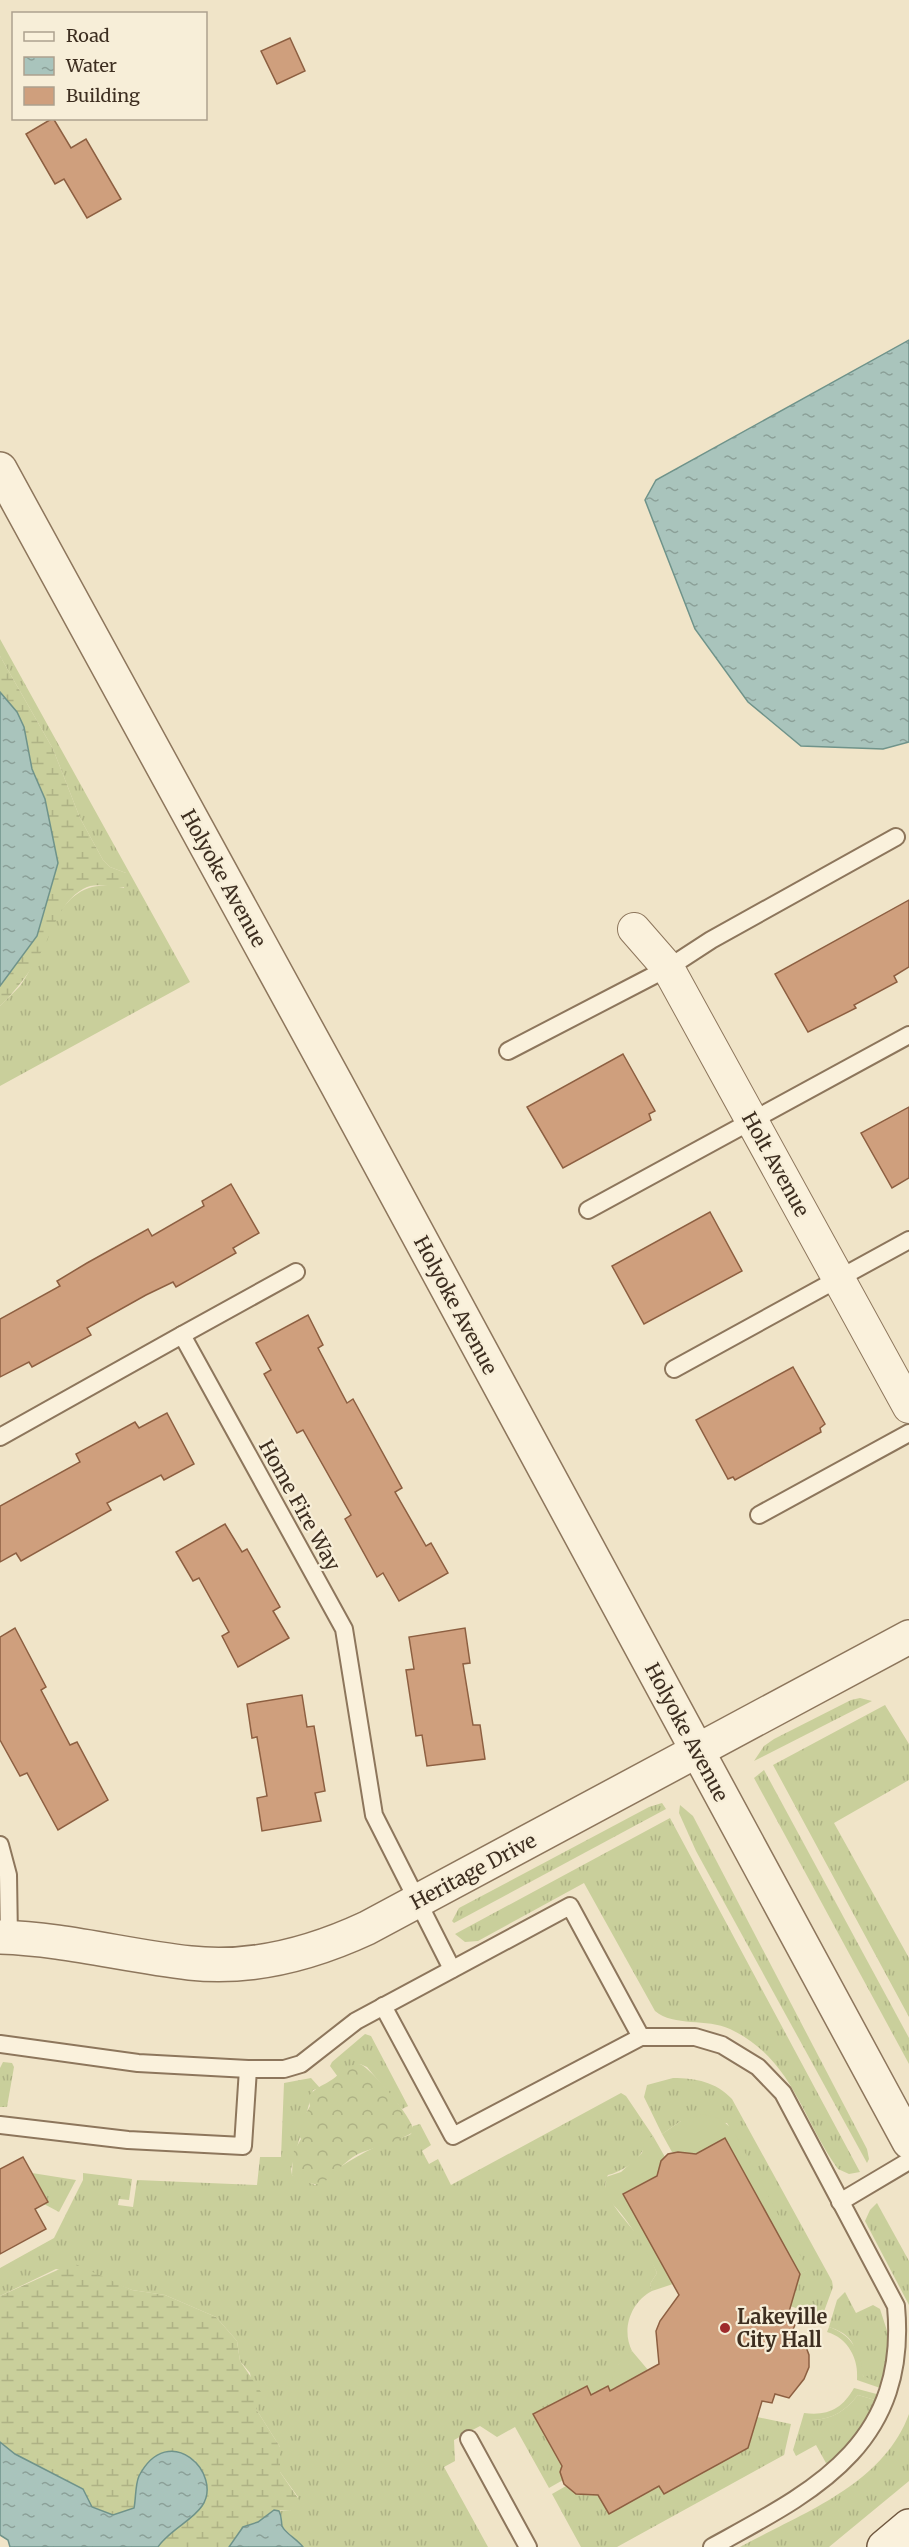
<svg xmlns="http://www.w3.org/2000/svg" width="909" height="2547" font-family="Merriweather,serif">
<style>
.grass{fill:url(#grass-tufts)}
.forest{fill:url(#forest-crowns)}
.wetland{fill:url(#wetland-marsh)}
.garden{fill:#c9cf9b}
.water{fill:url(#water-ripples);stroke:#6f938a;stroke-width:1.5}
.building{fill:#cf9f7d;stroke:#8d5f41;stroke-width:1.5}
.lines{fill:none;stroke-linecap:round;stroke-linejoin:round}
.service-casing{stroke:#8d765c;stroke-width:20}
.minor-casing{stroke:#8d765c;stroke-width:34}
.tertiary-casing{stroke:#8d765c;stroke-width:36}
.secondary-casing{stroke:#6f573f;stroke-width:36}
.service{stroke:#faf1dc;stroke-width:16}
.minor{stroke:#faf1dc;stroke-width:32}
.tertiary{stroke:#faf1dc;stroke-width:33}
.secondary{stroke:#faf1dc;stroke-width:33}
.poi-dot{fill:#9e2a2b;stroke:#f7eed8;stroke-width:2}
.labels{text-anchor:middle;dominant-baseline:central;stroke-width:4.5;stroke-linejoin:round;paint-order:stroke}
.street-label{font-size:20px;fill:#3d2e20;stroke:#f7eed8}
.poi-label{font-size:20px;font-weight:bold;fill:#3d2e20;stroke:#f7eed8;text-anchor:start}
</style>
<defs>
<pattern id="grass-tufts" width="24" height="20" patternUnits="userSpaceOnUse" patternTransform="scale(1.5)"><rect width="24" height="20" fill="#c9cf9b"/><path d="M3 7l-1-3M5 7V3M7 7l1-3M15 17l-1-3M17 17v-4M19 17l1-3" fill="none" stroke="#aeb285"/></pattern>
<pattern id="forest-crowns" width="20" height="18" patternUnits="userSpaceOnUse" patternTransform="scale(1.5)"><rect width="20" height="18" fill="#c9cf9b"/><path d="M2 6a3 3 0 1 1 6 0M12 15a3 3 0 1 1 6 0" fill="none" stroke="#aeb285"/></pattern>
<pattern id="wetland-marsh" width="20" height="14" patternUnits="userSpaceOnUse" patternTransform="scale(1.5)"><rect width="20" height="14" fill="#c9cf9b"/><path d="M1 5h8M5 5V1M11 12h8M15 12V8" fill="none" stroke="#aeb285"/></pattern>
<pattern id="water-ripples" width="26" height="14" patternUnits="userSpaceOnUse" patternTransform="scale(1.5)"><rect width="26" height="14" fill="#a9c4bc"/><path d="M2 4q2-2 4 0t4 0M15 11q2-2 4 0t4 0" fill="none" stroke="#8ba098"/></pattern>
</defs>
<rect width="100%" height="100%" fill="#f0e4c8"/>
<g class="grass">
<path d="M 0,639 L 190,982 L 0,1086 L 0,1006 C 6,999 14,993 20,986 C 50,945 56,871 124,888 L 126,873 L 110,867 L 103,860 L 80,818 L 53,749 L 0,656 Z"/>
<polygon points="860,1698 872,1701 754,1761 764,1746 774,1739 851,1700"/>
<polygon points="885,1705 909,1744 909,1780 834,1823 909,1958 909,2017 773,1765"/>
<polygon points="764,1770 909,2038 909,2064 754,1778"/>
<polygon points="662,1803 666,1809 454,1923 452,1921 459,1908 649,1807"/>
<polygon points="680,1805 693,1816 867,2149 869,2159 867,2163 696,1851 679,1813"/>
<path d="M 670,1818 L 860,2172 L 849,2174 L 838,2169 C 801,2118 793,2059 730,2029 C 707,2018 674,2027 655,2011 L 584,1883 L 478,1941 L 465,1942 L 455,1934 Z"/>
<polygon points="365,2034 371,2036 408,2106 402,2109 367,2067 360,2064 338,2077 330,2066 332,2062"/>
<polygon points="3,2062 12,2063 14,2067 7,2107 0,2107 0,2068"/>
<path d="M 311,2078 L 320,2088 L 313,2090 L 291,2169 L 292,2175 L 315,2185 C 337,2168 359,2154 384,2143 C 393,2139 402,2139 411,2134 L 413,2126 L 420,2124 L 431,2145 L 422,2151 L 429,2164 L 438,2159 L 451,2185 L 621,2093 L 626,2096 L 653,2136 C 646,2142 646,2146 641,2153 C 634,2164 620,2172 608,2175 C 596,2195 633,2226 643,2243 C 648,2250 653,2264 657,2273 L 650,2284 L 652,2291 C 631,2302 621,2329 632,2351 L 619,2364 L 612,2385 L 591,2395 L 586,2386 L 533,2414 L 562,2466 L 560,2472 L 563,2480 L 549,2488 L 515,2427 L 497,2437 L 480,2426 L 454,2440 L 455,2461 L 444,2467 L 488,2547 L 303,2547 L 282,2526 L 279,2511 L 290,2511 L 298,2497 L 280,2472 L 280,2447 L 256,2409 L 250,2373 L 240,2361 L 237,2341 L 216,2317 L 165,2295 L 132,2290 L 106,2280 L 56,2269 L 0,2296 L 0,2268 L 54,2238 L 83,2180 L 83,2173 L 132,2179 L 129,2200 L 119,2199 L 118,2205 L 133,2207 L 137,2180 L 257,2185 L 260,2157 L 281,2157 L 284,2083 Z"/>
<path d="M 673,2078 C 696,2078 716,2082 732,2099 L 832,2281 L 833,2287 L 822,2317 L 790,2306 L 800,2274 L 807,2270 L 727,2123 L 681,2121 L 662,2134 L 644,2097 L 647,2085 Z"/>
<polygon points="32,2173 76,2180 59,2212 44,2204 48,2201"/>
<polygon points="877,2203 909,2261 909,2305 865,2221 870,2210"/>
<path d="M 845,2292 L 856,2313 L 873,2305 L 880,2309 L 889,2337 L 887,2385 L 866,2379 C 849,2361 867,2339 829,2327 L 837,2300 Z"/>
<path d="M 858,2395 L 882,2402 L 833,2462 L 826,2463 L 816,2445 L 796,2456 L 793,2450 L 802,2420 C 828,2421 842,2415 858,2395 Z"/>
<path d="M 909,2414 L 909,2481 L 829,2547 L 740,2547 C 802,2513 883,2485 909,2414 Z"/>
<path d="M 757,2417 L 791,2424 L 784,2455 L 617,2547 L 581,2547 L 552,2494 L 566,2486 C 576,2496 584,2497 596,2491 L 609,2514 Z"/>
</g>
<path class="forest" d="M 360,2064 C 373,2070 411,2116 414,2131 C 408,2138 370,2149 358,2154 C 344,2161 335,2175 321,2184 C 311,2185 300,2181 292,2175 L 293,2153 L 301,2139 C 294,2127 305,2117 310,2106 L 308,2097 C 318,2083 335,2084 343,2067 Z"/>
<g class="wetland">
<path d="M 0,656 L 53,749 L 80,818 L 103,860 L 110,867 L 126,873 L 129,886 C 115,891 98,880 83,889 C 59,903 53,931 40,954 C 29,974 16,990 0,1006 L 0,986 L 37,936 L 58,863 L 45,799 L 32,769 L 17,712 L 0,692 Z"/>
<path d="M 73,2263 L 132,2290 L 165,2295 L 216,2317 L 237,2341 L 240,2361 L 261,2392 L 256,2409 L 280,2447 L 280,2472 L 302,2504 L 290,2511 L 274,2510 L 258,2522 L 243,2527 L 229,2547 L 158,2547 C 182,2512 224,2512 195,2460 L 137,2495 L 134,2509 L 113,2515 L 92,2507 L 83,2489 L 15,2454 L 0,2442 L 0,2296 Z"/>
</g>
<g class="garden">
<polygon points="703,2114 721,2119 733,2130 808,2270 800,2274 682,2153 672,2152 662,2134 681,2121"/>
<path d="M 653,2136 L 665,2157 L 661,2161 L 663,2173 L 623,2194 L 673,2284 L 652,2291 L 650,2284 L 657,2273 C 649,2255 623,2209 606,2199 L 606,2177 L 621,2172 L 642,2153 L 644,2143 Z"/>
<path d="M 829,2327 C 851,2334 862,2353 863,2376 L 887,2385 L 886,2390 L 857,2380 C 859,2359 848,2338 827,2332 Z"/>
<path d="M 632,2351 L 648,2370 L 610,2391 L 608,2386 L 612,2384 C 611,2372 622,2357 632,2351 Z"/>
<path d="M 854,2388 L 884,2396 L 882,2402 L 858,2395 C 842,2415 828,2421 802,2420 L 804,2413 C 828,2416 842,2409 854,2388 Z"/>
</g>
<g class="water">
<polygon points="909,340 909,742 883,749 801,746 748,702 695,629 645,500 656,480"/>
<polygon points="0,692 17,712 24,727 32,769 45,799 58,863 37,936 0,986"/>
<path d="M 0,2442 L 15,2454 L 83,2489 L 92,2507 L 113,2515 L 134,2508 C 136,2499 135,2485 139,2476 C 169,2419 224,2474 202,2506 C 192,2521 169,2530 158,2547 L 10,2547 L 8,2540 L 0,2535 Z"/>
<path d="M 274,2510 L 279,2511 C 282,2517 281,2520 282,2526 C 285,2533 298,2540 303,2547 L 229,2547 L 243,2527 L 258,2522 Z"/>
</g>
<g class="building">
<polygon points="290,38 305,71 277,84 261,51"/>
<polygon points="53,118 71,148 86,139 121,199 87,218 64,179 55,184 26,134"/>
<polygon points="909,900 909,967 894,976 897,982 854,1005 856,1008 808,1032 775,974"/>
<polygon points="623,1054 655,1111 649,1114 651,1120 563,1168 527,1107"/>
<polygon points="909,1107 909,1178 892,1188 861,1133"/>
<polygon points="231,1184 259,1233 233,1248 236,1253 176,1287 173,1282 146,1295 87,1328 91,1335 32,1367 29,1362 0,1377 0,1319 60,1286 57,1281 87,1263 148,1229 152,1236 204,1206 202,1201"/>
<polygon points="710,1212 742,1271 644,1324 612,1266"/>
<polygon points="308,1315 323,1345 318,1348 347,1403 353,1399 402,1488 395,1492 426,1546 431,1543 448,1573 399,1601 383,1573 377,1577 345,1519 351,1515 303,1430 297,1433 264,1374 271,1370 256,1343"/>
<polygon points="793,1367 825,1424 820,1428 821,1432 735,1480 733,1477 728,1479 696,1420"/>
<polygon points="167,1413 194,1464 164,1480 161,1475 107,1503 111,1510 21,1561 16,1553 0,1562 0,1506 80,1462 76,1454 135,1422 139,1428"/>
<polygon points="225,1524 242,1552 247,1549 280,1607 273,1611 289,1638 238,1667 222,1636 229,1632 199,1578 193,1581 176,1552"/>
<polygon points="15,1628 46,1687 41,1690 70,1745 77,1742 108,1800 58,1830 27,1773 20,1776 0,1740 0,1637"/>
<polygon points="465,1628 470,1663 463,1664 473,1725 480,1725 485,1759 427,1766 422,1735 416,1736 406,1670 414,1669 409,1637"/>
<polygon points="302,1695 307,1727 314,1726 325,1791 315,1793 321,1821 262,1831 257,1798 267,1796 257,1737 252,1738 247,1704"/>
<polygon points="725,2138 800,2274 786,2322 795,2325 791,2334 803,2339 809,2355 809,2367 804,2379 789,2398 775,2394 772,2403 762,2401 748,2448 664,2494 659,2486 609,2514 598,2495 576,2494 564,2484 560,2472 562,2466 533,2414 587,2386 591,2395 608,2386 610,2391 659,2364 656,2331 660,2321 679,2295 623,2194 657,2176 661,2161 668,2154 678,2152 696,2154"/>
<polygon points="23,2157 48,2202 35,2209 46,2229 0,2254 0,2169"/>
</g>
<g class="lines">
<defs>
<g id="service">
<polyline points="508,1051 668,968 711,940 896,837"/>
<polyline points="588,1210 909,1035"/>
<polyline points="182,1335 296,1272"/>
<polyline points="674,1369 909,1240"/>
<polyline points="0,1437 182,1335 344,1629 374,1815 452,1969"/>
<polyline points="759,1515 909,1433"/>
<polyline points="0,1845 8,1875 9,1938"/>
<path d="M 383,2006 L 453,2136 L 641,2037 L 695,2037 L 722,2045 L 758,2067 L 783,2093 L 896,2306 C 909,2447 810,2493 712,2547"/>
<polyline points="0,2044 138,2063 248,2069"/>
<polyline points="0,2125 128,2140 243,2146 248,2069 284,2069 301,2064 356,2021 570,1906 641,2037"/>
<polyline points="840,2202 909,2161"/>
<polyline points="469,2439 528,2547"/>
</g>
<polyline id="minor" points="634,929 668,968 909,1407"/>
<g id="tertiary">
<polyline points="0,469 336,1083 909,2142"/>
<path d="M 0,1937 C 65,1939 126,1956 190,1963 C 252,1970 311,1954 367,1928 L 909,1637"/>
</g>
<polyline id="secondary" points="884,2547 909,2526"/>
</defs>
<use href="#service" class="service-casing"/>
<use href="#minor" class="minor-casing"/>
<use href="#tertiary" class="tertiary-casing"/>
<use href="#secondary" class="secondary-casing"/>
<use href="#service" class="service"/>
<use href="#minor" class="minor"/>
<use href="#tertiary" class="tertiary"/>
<use href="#secondary" class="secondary"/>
</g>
<circle class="poi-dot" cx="725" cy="2328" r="6"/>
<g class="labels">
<g class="street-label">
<text transform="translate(224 878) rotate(61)">Holyoke Avenue</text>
<text transform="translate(776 1164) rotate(61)">Holt Avenue</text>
<text transform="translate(456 1305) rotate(62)">Holyoke Avenue</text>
<text transform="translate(300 1505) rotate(61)">Home Fire Way</text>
<text transform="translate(687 1732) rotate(62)">Holyoke Avenue</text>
<text transform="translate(473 1871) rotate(-28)">Heritage Drive</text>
</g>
<g class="poi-label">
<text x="737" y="2316">Lakeville<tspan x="737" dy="23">City Hall</tspan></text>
</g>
</g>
<rect x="12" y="12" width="195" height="108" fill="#f7eed8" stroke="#ada18e" stroke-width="1.5"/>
<rect x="24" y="32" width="30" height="9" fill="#faf1dc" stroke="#ada18e" stroke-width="1.5"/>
<text x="66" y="42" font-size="18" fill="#3d2e20">Road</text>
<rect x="24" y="57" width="30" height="18" fill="url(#water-ripples)" stroke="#ada18e" stroke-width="1.5"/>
<text x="66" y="72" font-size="18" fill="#3d2e20">Water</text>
<rect x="24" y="87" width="30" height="18" fill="#cf9f7d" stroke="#ada18e" stroke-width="1.5"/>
<text x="66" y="102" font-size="18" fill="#3d2e20">Building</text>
</svg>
